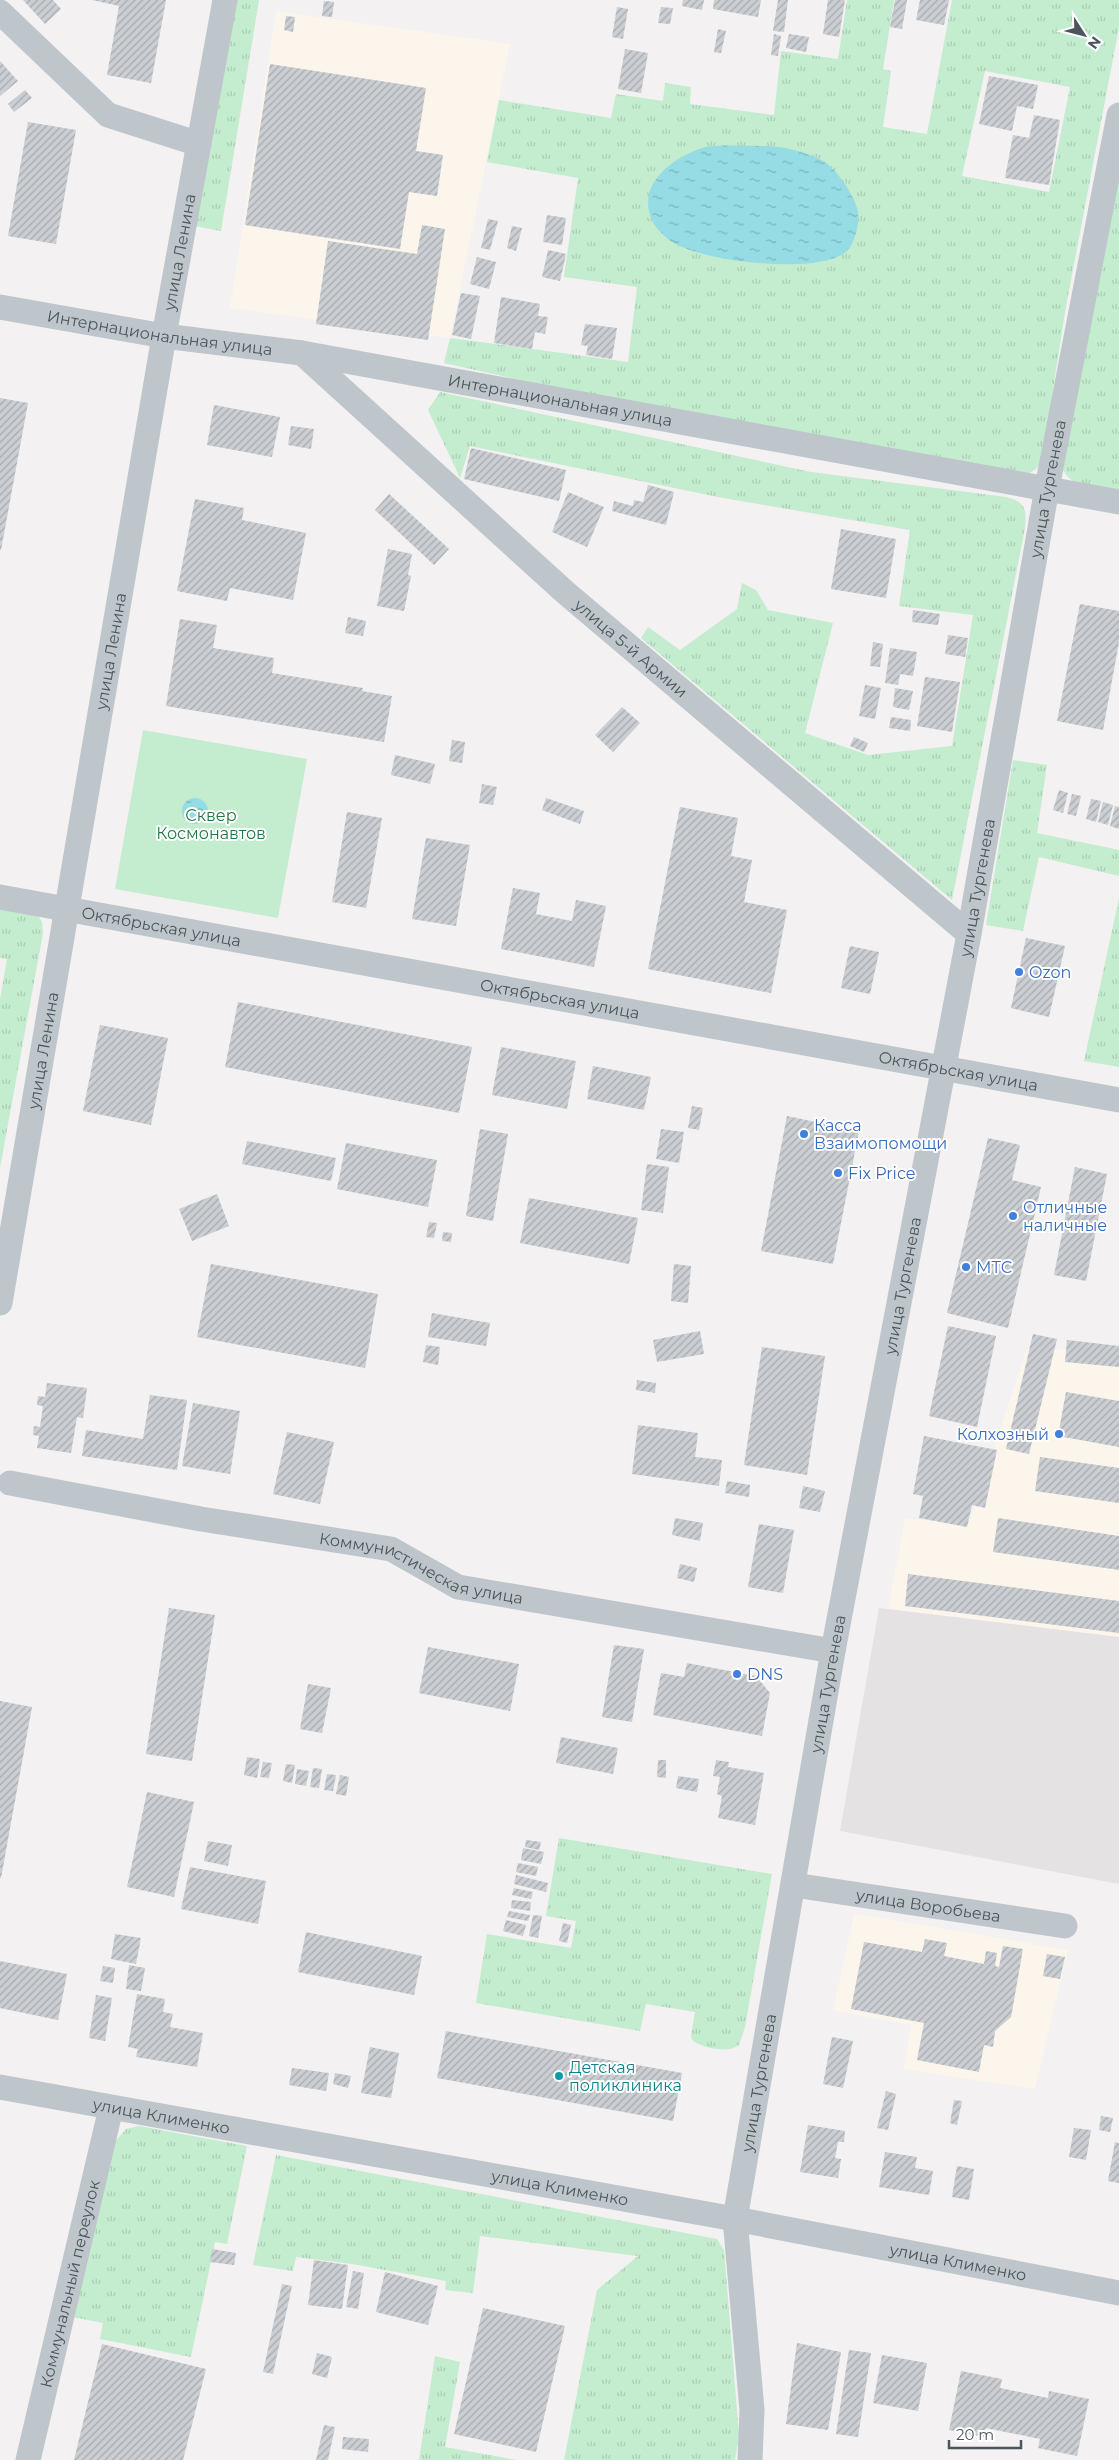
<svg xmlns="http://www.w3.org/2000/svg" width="1119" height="2460" font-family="Montserrat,sans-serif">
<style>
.commercial{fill:#fbf5ec}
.education{fill:#e4e2e2}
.grass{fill:url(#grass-tufts);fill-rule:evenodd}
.park{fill:#c4eccf}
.water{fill:url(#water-ripples)}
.building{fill:url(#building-hatch)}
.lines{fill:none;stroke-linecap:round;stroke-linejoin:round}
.minor{stroke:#bec6cc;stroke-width:25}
.shop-dot{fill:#3f7fe0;stroke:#fff;stroke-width:2}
.culture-dot{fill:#0f9aa8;stroke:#fff;stroke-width:2}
.labels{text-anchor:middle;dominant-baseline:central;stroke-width:4;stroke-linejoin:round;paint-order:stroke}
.street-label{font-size:16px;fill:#4a565c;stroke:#fff}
.park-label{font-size:16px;fill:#207843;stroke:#fff}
.shop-label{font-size:16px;fill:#366cbe;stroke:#fff;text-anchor:start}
.culture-label{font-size:16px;fill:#0d838f;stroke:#fff;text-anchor:start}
</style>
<defs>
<pattern id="grass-tufts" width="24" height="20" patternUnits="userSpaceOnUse" patternTransform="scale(1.25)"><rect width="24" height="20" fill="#c4eccf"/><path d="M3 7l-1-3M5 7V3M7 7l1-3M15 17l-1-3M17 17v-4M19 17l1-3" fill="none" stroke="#aaccb4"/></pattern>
<pattern id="water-ripples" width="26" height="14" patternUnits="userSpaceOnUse" patternTransform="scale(1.25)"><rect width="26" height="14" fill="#95dce4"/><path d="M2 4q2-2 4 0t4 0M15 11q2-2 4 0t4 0" fill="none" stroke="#7cb5bc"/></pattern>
<pattern id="building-hatch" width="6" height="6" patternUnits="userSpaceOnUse" patternTransform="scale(1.25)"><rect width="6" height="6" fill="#cbced2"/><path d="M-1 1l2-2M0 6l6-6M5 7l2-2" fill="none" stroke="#a7aaae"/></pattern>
</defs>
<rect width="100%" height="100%" fill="#f3f1f1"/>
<g class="commercial">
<polygon points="276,11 510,44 450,338 230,308"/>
<polygon points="1027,1349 1119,1350 1119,1637 888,1609 905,1519 969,1523"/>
<polygon points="854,1914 1068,1950 1035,2089 903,2069 911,2025 833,2010"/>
</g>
<polygon class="education" points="879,1608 1119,1637 1119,1884 840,1831"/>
<g class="grass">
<polygon points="234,0 259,0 221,231 194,226"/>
<path d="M 847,0 L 894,0 L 883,69 L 891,71 L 883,127 L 927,134 L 952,0 L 1119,0 L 1119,27 L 1065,312 L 1042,461 L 1036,469 L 1029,473 L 733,428 L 444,363 L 450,338 L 628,362 L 637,287 L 564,277 L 578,178 L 487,162 L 499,100 L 611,118 L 616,94 L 663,101 L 665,83 L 691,87 L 690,104 L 774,115 L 781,51 L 838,59 ZM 985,71 L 1070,87 L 1049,192 L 962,176 Z"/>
<path d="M 1119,154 L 1119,491 C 1100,488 1073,489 1063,470 Z"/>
<path d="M 440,392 L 811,472 L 1006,497 C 1025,501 1027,510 1025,528 L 952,900 L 641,638 L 648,627 L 680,650 L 737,609 L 742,583 L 756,590 L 768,610 L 833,623 L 805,733 L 868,755 L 952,746 L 973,615 L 899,606 L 910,530 L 723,498 L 470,446 L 460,478 L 428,410 Z"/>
<polygon points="1013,760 1047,765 1037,833 1119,850 1119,876 1039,857 1023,931 986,925"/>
<polygon points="1119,898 1119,1067 1084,1061"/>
<polygon points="0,905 36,913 42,922 43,933 0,1168 0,999 7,959 0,958"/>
<path d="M 559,1838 L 772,1874 L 745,2027 L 739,2045 C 727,2054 703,2048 692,2040 L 691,2036 L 695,2012 L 646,2004 L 640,2031 L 476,2003 L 487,1934 L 571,1948 L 576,1921 L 546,1916 Z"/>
<polygon points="139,2126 247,2146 227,2244 215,2242 191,2357 100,2339 103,2323 73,2317 113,2144 126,2129"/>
<polygon points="276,2155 717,2239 724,2250 739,2435 735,2460 564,2460 597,2290 638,2256 480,2236 473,2293 445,2290 446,2281 352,2264 296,2257 293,2271 253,2265"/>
<polygon points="435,2356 460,2362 445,2447 517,2460 419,2460"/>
</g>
<polygon class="park" points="143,730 307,759 278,918 115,889"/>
<g class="water">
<path d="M 766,146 C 785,147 804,151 821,160 C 836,167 854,195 858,211 C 860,222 855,243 847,251 C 821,276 695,262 668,239 C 663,235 656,228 653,222 C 635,186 670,159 702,148 C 715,144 750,146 766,146 Z"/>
<circle cx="195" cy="811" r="13"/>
</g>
<g class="building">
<polygon points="23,0 53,0 61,9 45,24"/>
<polygon points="92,0 166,0 151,83 107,75 119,6"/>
<polygon points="683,0 704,0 702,10 682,6"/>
<polygon points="714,0 761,0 758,17 713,9"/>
<polygon points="778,0 788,0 784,32 773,31"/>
<polygon points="828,0 845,0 839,37 823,34"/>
<polygon points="895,0 907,0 902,29 890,27"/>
<polygon points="920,0 949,0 944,25 916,20"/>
<polygon points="324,1 334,2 332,17 322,16"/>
<polygon points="617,7 628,9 623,39 612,37"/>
<polygon points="661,7 673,8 670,24 658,23"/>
<polygon points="286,16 295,17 293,32 284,30"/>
<polygon points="718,29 726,31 721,53 714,52"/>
<polygon points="774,34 781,36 778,56 771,55"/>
<polygon points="789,34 809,37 806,52 786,48"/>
<polygon points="625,49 648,53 641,93 618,89"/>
<polygon points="0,61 18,81 0,96"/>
<polygon points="270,64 426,88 416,151 443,155 437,196 409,192 400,249 245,225"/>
<polygon points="989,76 1038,85 1033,109 1017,106 1012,131 979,124"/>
<polygon points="25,90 32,98 14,112 8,104"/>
<polygon points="1034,115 1060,120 1049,185 1005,178 1013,135 1029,138"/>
<polygon points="28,122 76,130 56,244 8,236"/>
<polygon points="547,215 566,218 562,245 543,242"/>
<polygon points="488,219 498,221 490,250 481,248"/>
<polygon points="422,225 445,229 428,340 316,324 328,241 417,254"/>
<polygon points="512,226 522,228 516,251 507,248"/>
<polygon points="548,250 566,254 560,281 542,277"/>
<polygon points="477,257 496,262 489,289 470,284"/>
<polygon points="461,293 480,296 471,339 452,335"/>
<polygon points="501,297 540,304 538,316 548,317 545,334 535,332 532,349 494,343"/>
<polygon points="585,324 617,328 612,359 586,355 588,346 581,345"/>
<polygon points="0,398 28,403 1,550 0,550"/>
<polygon points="214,405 280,417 272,457 207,445"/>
<polygon points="291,426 314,429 311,449 288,445"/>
<polygon points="471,448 566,470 559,501 464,479"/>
<polygon points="648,485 674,492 666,525 612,511 614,501 633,506 634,500 643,502"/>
<polygon points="568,492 604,507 587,547 552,532"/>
<polygon points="389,494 449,549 434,565 375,510"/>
<polygon points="195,499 244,508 242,520 306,533 293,600 230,588 227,601 177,591"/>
<polygon points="841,529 896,539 886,598 831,589"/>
<polygon points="388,549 412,554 408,575 411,576 404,611 377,606"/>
<polygon points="1080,604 1119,611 1119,642 1103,730 1057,721"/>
<polygon points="913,610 940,614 938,625 912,622"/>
<polygon points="348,617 366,621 363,636 345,633"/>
<polygon points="180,619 217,625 213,648 274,658 272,673 363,688 362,691 392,696 384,742 166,706"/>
<polygon points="948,635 968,638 965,657 945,654"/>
<polygon points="873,642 883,644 880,667 870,666"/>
<polygon points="890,648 917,652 913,676 900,674 898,685 885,683"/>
<polygon points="925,677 960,682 952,732 917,726"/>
<polygon points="865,685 881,688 875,719 859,716"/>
<polygon points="895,688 913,691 909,710 893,707"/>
<polygon points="622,707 640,723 613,752 595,735"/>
<polygon points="891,717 911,720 910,731 889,728"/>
<polygon points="854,737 868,743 864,752 850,746"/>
<polygon points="452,740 465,742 462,763 449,761"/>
<polygon points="395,755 435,764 430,784 391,775"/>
<polygon points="482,784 497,787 493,805 479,803"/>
<polygon points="1059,790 1068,793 1063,813 1053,810"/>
<polygon points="1072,794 1081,796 1076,816 1067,814"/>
<polygon points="546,798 584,811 580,824 542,810"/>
<polygon points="1091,799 1101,801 1096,822 1086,819"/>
<polygon points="1103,802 1113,805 1108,825 1098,822"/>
<polygon points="1115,806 1119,807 1119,829 1110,826"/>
<polygon points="680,807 738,818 731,856 752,860 744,902 787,910 771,993 648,969"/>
<polygon points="347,812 382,818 366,908 332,902"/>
<polygon points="426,838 470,845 456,926 412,919"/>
<polygon points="513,888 540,893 536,914 572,921 576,900 606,906 594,967 501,949"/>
<polygon points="1026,938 1065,946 1049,1017 1011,1008"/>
<polygon points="850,946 879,952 870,994 841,988"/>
<polygon points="238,1002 472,1047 459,1113 225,1067"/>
<polygon points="100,1025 168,1038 151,1125 83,1111"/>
<polygon points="501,1047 576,1061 567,1109 492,1095"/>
<polygon points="593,1066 651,1077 644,1110 587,1099"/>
<polygon points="692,1106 703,1108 699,1130 688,1128"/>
<polygon points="787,1116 859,1131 833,1264 761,1251"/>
<polygon points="480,1129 508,1134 493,1221 466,1216"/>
<polygon points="661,1129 684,1132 679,1163 656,1159"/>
<polygon points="988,1138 1020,1145 1012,1180 1041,1187 1008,1328 947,1313"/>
<polygon points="247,1141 336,1158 331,1181 242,1164"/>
<polygon points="346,1143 437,1160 428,1207 337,1189"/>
<polygon points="647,1164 669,1167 663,1213 641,1210"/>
<polygon points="1075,1167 1107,1174 1086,1281 1054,1275"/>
<polygon points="217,1194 229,1226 192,1241 179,1209"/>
<polygon points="529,1198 638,1218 629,1264 520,1243"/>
<polygon points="429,1222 437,1223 434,1238 426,1237"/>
<polygon points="443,1232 452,1233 451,1242 442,1241"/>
<polygon points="211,1264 378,1294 365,1368 197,1337"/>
<polygon points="674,1264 691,1266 688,1303 671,1301"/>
<polygon points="432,1313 490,1323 486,1346 428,1337"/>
<polygon points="948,1326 996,1336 977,1427 929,1416"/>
<polygon points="700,1331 704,1354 657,1362 653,1340"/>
<polygon points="1033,1334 1057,1339 1029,1454 1006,1449"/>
<polygon points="1067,1340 1119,1346 1119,1367 1065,1362"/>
<polygon points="426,1345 440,1347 438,1365 423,1362"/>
<polygon points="762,1347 825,1356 807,1475 744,1465"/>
<polygon points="637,1380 656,1383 655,1393 636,1390"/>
<polygon points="47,1383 87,1388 83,1418 77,1417 71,1453 37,1448 39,1436 33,1435 34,1426 40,1427 43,1406 37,1405 38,1396 45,1397"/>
<polygon points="1066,1392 1119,1401 1119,1447 1058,1436"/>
<polygon points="150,1395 187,1400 177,1470 82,1456 86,1430 143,1439"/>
<polygon points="193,1403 240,1411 230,1474 182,1466"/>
<polygon points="638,1425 698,1433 695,1457 722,1460 719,1486 632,1474"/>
<polygon points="287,1432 334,1442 320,1504 273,1494"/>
<polygon points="924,1436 997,1450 985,1508 972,1505 967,1527 919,1518 923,1496 913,1494"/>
<polygon points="1040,1457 1119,1468 1119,1503 1035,1491"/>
<polygon points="727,1481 750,1485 749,1497 725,1493"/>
<polygon points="803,1486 825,1491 820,1512 799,1508"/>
<polygon points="675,1518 703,1523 700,1541 672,1535"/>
<polygon points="998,1518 1119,1536 1119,1570 993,1552"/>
<polygon points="759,1524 794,1530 783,1593 748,1587"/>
<polygon points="680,1564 697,1568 694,1582 677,1578"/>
<polygon points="908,1574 1119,1601 1119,1633 905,1606"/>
<polygon points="169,1608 215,1615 192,1761 146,1754"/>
<polygon points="614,1645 644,1649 632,1722 602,1717"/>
<polygon points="428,1647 519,1664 510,1711 419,1693"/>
<polygon points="687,1663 756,1676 770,1693 762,1736 653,1715 661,1673 684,1677"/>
<polygon points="308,1684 331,1688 322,1733 300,1729"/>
<polygon points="0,1701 32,1707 1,1878 0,1878"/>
<polygon points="561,1737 618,1748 613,1774 556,1763"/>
<polygon points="247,1757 260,1759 257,1778 244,1775"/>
<polygon points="658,1760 666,1760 666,1778 657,1777"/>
<polygon points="716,1760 729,1762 728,1767 764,1773 755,1825 718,1818 722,1796 717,1794 720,1777 713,1776"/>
<polygon points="263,1762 272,1763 269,1778 260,1777"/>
<polygon points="286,1764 295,1765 292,1783 283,1781"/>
<polygon points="313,1768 322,1769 319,1788 310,1787"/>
<polygon points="297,1769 309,1771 306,1786 295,1784"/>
<polygon points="327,1774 336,1775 333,1791 324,1790"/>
<polygon points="340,1775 349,1777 346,1796 336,1794"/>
<polygon points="678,1776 699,1779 697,1792 676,1788"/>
<polygon points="147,1792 194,1802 174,1897 127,1887"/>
<polygon points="526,1840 541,1842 539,1850 525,1847"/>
<polygon points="208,1841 232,1845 228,1866 204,1861"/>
<polygon points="523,1848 544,1852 541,1864 521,1860"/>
<polygon points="518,1863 538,1867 536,1876 516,1872"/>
<polygon points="190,1867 266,1881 258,1924 181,1909"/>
<polygon points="516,1875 548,1883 546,1892 514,1884"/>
<polygon points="514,1888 533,1892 531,1899 512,1895"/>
<polygon points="512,1900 531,1902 530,1911 511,1908"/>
<polygon points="509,1911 530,1915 528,1921 507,1917"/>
<polygon points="533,1915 542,1916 538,1938 529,1936"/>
<polygon points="506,1920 526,1925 523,1936 503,1931"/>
<polygon points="563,1923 571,1925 567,1943 559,1941"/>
<polygon points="306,1932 422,1956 414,1995 298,1972"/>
<polygon points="115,1934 141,1938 136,1964 111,1959"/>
<polygon points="925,1939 947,1943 944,1956 984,1964 986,1951 997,1953 995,1966 999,1967 1003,1946 1023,1949 1011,2017 995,2031 993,2047 984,2045 979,2072 917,2060 924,2023 851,2009 864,1942 922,1952"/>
<polygon points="1047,1954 1065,1957 1060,1979 1043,1976"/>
<polygon points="0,1961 67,1974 58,2020 0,2008"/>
<polygon points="129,1965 145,1968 141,1991 126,1989"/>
<polygon points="103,1966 115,1968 113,1983 100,1981"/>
<polygon points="137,1994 165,1999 163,2012 173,2014 170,2027 203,2033 197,2067 136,2057 138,2049 128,2047"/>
<polygon points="96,1995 112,1998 105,2041 89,2038"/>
<polygon points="446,2031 682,2073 673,2121 437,2078"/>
<polygon points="832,2037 853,2041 843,2088 823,2084"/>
<polygon points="370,2047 399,2053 391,2098 361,2093"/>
<polygon points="292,2068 329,2073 326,2091 289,2085"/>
<polygon points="335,2073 351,2076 348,2088 333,2084"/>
<polygon points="886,2091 896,2094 888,2130 877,2128"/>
<polygon points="954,2100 962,2101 957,2125 950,2123"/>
<polygon points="1101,2116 1113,2118 1110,2132 1099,2130"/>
<polygon points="808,2125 845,2131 844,2142 838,2142 835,2158 841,2159 838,2178 800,2172"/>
<polygon points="1074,2128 1091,2130 1086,2160 1069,2157"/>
<polygon points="1115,2142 1119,2143 1119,2183 1108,2181"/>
<polygon points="885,2152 917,2157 915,2168 933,2171 929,2195 879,2187"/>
<polygon points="957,2166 974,2169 969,2200 952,2197"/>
<polygon points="212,2249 236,2253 234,2265 210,2262"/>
<polygon points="314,2260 348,2265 342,2309 308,2305"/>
<polygon points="353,2271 364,2273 358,2309 346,2307"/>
<polygon points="385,2272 438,2286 428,2325 376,2312"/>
<polygon points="282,2284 292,2286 273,2374 263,2372"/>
<polygon points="483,2308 565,2326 536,2452 454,2434"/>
<polygon points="797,2343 841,2352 828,2430 786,2424"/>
<polygon points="102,2344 206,2369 183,2460 74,2460"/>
<polygon points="849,2350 871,2353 858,2437 836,2434"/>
<polygon points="317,2353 332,2357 327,2378 312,2374"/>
<polygon points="882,2355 927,2363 918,2411 873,2403"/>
<polygon points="961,2371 1002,2379 1000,2388 1048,2398 1049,2391 1089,2399 1077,2456 1038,2448 1040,2439 986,2428 984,2437 949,2430"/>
<polygon points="324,2425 335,2427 328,2460 316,2460"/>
<polygon points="343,2437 369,2439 368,2452 342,2449"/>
</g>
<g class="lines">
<g class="minor">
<polyline points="0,12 108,115 199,144"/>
<path id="s1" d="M 0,307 L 164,336 L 302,353 L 1119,502"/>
<path id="s2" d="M 302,353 L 566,593 L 969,934"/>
<path id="s3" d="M 0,897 L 1119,1100"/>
<path id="s4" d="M 0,1303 L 164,336 L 225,0"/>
<path id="s5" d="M 10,1483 L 201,1519 L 391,1549 L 458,1587 L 833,1651"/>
<path id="s6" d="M 794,1885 L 1065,1926"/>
<path id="s7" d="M 0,2087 L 735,2219 L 1119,2293"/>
<path id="s8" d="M 28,2460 L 111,2108"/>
<path id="s9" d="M 750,2460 L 752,2410 L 735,2219 L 833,1651 L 969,934 L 1047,488 L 1119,115"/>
</g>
</g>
<g class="shop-dot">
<circle cx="1019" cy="972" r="5"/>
<circle cx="804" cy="1134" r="5"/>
<circle cx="838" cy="1173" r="5"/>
<circle cx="1013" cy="1216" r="5"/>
<circle cx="966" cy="1267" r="5"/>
<circle cx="1059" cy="1434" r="5"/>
<circle cx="737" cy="1674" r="5"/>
</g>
<circle class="culture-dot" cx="559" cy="2076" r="5"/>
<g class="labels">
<g class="street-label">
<text stroke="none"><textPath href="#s4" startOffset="1066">улица Ленина</textPath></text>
<text stroke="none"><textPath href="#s1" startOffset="162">Интернациональная улица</textPath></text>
<text stroke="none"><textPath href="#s1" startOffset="568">Интернациональная улица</textPath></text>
<text stroke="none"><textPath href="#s9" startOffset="2000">улица Тургенева</textPath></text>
<text stroke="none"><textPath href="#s2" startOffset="442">улица 5-й Армии</textPath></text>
<text stroke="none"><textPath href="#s4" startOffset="661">улица Ленина</textPath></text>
<text stroke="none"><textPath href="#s9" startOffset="1595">улица Тургенева</textPath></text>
<text stroke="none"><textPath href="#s3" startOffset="164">Октябрьская улица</textPath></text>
<text stroke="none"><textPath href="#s3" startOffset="569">Октябрьская улица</textPath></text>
<text stroke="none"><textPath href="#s4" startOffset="256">улица Ленина</textPath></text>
<text stroke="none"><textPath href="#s3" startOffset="974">Октябрьская улица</textPath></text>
<text stroke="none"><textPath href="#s9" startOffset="1190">улица Тургенева</textPath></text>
<text stroke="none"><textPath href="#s5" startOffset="422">Коммунистическая улица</textPath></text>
<text stroke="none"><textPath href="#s9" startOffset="785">улица Тургенева</textPath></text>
<text stroke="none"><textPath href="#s6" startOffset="136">улица Воробьева</textPath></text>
<text stroke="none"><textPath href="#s9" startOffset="380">улица Тургенева</textPath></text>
<text stroke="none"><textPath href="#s7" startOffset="164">улица Клименко</textPath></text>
<text stroke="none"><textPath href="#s7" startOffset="569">улица Клименко</textPath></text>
<text stroke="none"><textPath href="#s7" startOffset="974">улица Клименко</textPath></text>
<text stroke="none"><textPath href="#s8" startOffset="181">Коммунальный переулок</textPath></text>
</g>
<g class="park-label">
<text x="211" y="815">Сквер<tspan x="211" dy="18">Космонавтов</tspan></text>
</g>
<g class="shop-label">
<text x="1029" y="972">Ozon</text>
<text x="814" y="1125">Касса<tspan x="814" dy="18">Взаимопомощи</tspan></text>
<text x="848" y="1173">Fix Price</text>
<text x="1023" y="1207">Отличные<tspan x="1023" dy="18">наличные</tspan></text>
<text x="976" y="1267">МТС</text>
<text x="1049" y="1434" text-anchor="end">Колхозный</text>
<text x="747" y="1674">DNS</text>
</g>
<g class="culture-label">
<text x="569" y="2067">Детская<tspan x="569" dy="18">поликлиника</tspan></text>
</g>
</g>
<g transform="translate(1084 35) rotate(126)" stroke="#ffffff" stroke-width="4" paint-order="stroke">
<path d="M0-4L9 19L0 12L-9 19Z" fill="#4a565c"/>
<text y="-8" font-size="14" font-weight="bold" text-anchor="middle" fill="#4a565c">N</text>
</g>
<path d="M949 2440v8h72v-8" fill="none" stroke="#4a565c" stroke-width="2.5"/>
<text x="956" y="2440" font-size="15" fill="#4a565c" stroke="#ffffff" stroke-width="4" paint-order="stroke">20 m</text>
</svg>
